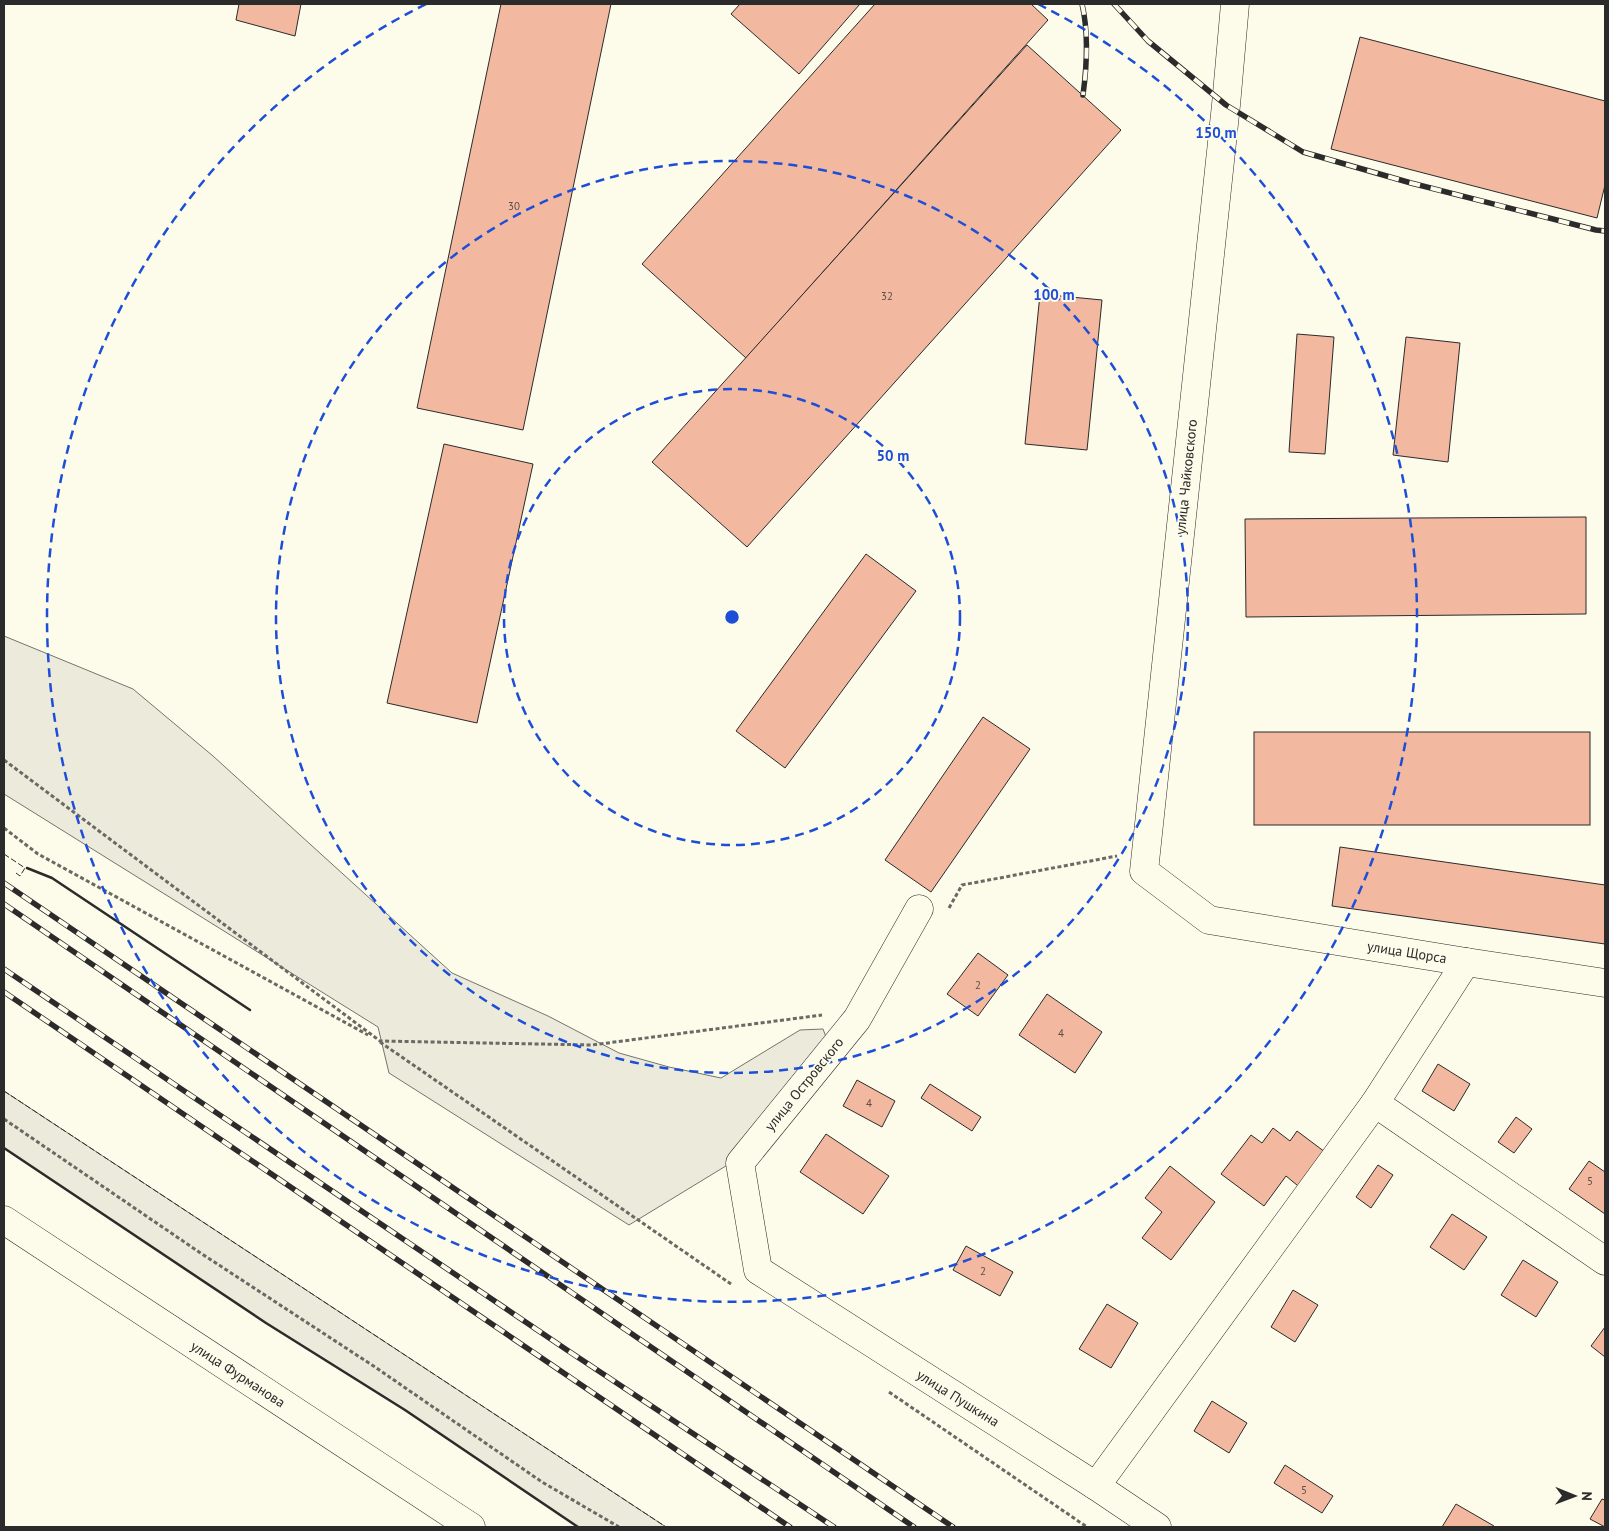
<svg xmlns="http://www.w3.org/2000/svg" width="1609" height="1531" font-family="'PT Sans',sans-serif">
<style>
.green{fill:#ecebdb;stroke:#74746e}
.building{fill:#f2b8a0;stroke:#2b2b2b}
.lines{fill:none;stroke-linecap:round;stroke-linejoin:round}
.minor-casing{stroke:#2b2b2b;stroke-width:29}
.path{stroke:#6a6964;stroke-width:3;stroke-dasharray:4 2.5;stroke-linecap:butt}
.minor{stroke:#fdfbea;stroke-width:28}
.rail-casing{stroke:#2b2b2b;stroke-width:5.5}
.rail{stroke:#fdfbea;stroke-width:4;stroke-dasharray:11;stroke-linecap:butt}
.fence{stroke:#2b2b2b;stroke-width:1;stroke-dasharray:6 2.5;stroke-linecap:butt}
.wall{stroke:#2b2b2b;stroke-width:2.5}
.ring{fill:none;stroke:#1d4ed8;stroke-width:2.5;stroke-dasharray:9 6}
.labels{text-anchor:middle;dominant-baseline:central;stroke-width:4;stroke-linejoin:round;paint-order:stroke}
.number-label{font-size:11px;fill:#5d4e48}
.street-label{font-size:14px;fill:#2b2b2b;stroke:#fdfbea}
.centre{fill:#1d4ed8;stroke:#fdfbea;stroke-width:2.5}
.ring-label{font-size:15px;text-anchor:middle;font-weight:bold;fill:#1d4ed8;stroke:#fdfbea;stroke-width:4;stroke-linejoin:round;paint-order:stroke}
</style>
<rect width="100%" height="100%" fill="#fdfbea"/>
<g class="green">
<polygon points="4,636 133,689 213,756 452,973 548,1016 619,1053 669,1067 721,1078 800,1030 823,1029 829,1045 734,1161 629,1225 389,1073 378,1027 4,794"/>
<polygon points="4,1091 666,1527 578,1527 405,1410 266,1323 4,1148"/>
</g>
<g class="building">
<polygon points="239,4 301,4 295,36 236,20"/>
<polygon points="501,4 611,4 523,430 417,408"/>
<polygon points="740,4 860,4 799,74 731,14"/>
<polygon points="875,4 1031,4 1048,20 746,358 642,264"/>
<polygon points="1360,37 1605,101 1605,185 1597,218 1331,149"/>
<polygon points="1027,45 1121,130 747,547 652,462"/>
<polygon points="1040,294 1102,300 1087,450 1025,444"/>
<polygon points="1297,334 1334,337 1325,454 1289,452"/>
<polygon points="1406,337 1460,343 1448,462 1393,455"/>
<polygon points="444,444 533,464 477,723 387,703"/>
<polygon points="1586,517 1586,614 1246,617 1245,519"/>
<polygon points="866,554 916,591 785,768 736,731"/>
<polygon points="983,717 1030,749 931,892 885,860"/>
<rect x="1254" y="732" width="336" height="93"/>
<polygon points="1340,847 1605,885 1605,944 1332,906"/>
<polygon points="978,953 1008,975 978,1016 947,994"/>
<polygon points="1047,994 1102,1032 1075,1073 1019,1035"/>
<polygon points="1438,1064 1470,1084 1454,1111 1422,1091"/>
<polygon points="857,1080 895,1101 882,1127 843,1106"/>
<polygon points="930,1084 981,1117 972,1131 921,1098"/>
<polygon points="1516,1117 1532,1129 1514,1153 1498,1142"/>
<polygon points="1273,1128 1290,1141 1297,1131 1329,1155 1303,1190 1286,1176 1264,1206 1221,1174 1251,1135 1262,1143"/>
<polygon points="826,1134 889,1176 863,1214 800,1172"/>
<polygon points="1589,1161 1605,1172 1605,1214 1569,1189"/>
<polygon points="1378,1165 1393,1175 1371,1208 1356,1197"/>
<polygon points="1170,1166 1215,1202 1171,1260 1142,1238 1162,1212 1145,1198"/>
<polygon points="1452,1214 1487,1237 1464,1270 1430,1247"/>
<polygon points="966,1246 1013,1272 1000,1296 953,1270"/>
<polygon points="1523,1260 1558,1282 1536,1317 1501,1295"/>
<polygon points="1293,1290 1318,1305 1295,1342 1271,1327"/>
<polygon points="1107,1304 1138,1323 1111,1368 1079,1349"/>
<polygon points="1605,1327 1605,1357 1591,1346"/>
<polygon points="1212,1401 1247,1423 1229,1453 1194,1431"/>
<polygon points="1285,1465 1333,1496 1322,1513 1274,1483"/>
<polygon points="1602,1499 1605,1500 1605,1527 1590,1519"/>
<polygon points="1456,1504 1494,1526 1493,1527 1442,1527"/>
</g>
<g class="lines">
<defs>
<g id="minor">
<polyline points="1235,4 1226,105 1144,871 1209,920 1466,962 1605,983"/>
<polyline points="919,909 857,1019 740,1163 758,1270 1096,1486 1157,1527"/>
<polyline points="1375,1103 1605,1261"/>
<polyline points="4,1220 471,1527"/>
<polyline points="1096,1486 1375,1103 1466,962"/>
</g>
</defs>
<use href="#minor" class="minor-casing"/>
<g class="path">
<polyline points="4,760 380,1041 592,1045 822,1015"/>
<polyline points="4,828 38,854 368,1035"/>
<polyline points="949,908 962,885 1117,856"/>
<polyline points="380,1042 731,1284"/>
<polyline points="4,1119 199,1252 375,1367 542,1482 619,1527"/>
<polyline points="889,1392 1087,1527"/>
</g>
<use href="#minor" class="minor"/>
<defs>
<g id="rail">
<path d="M 1082,4 C 1089,34 1087,65 1083,95"/>
<polyline points="1114,4 1148,41 1226,105 1303,152 1411,183 1596,230 1605,231"/>
<polyline points="4,883 953,1527"/>
<polyline points="4,904 914,1527"/>
<polyline points="4,969 567,1350 834,1527"/>
<polyline points="4,992 790,1527"/>
</g>
</defs>
<use href="#rail" class="rail-casing"/>
<use href="#rail" class="rail"/>
<g class="fence">
<polyline points="4,854 25,868 20,876 16,873"/>
<polyline points="4,1091 666,1527"/>
</g>
<g class="wall">
<polyline points="27,868 52,878 250,1010"/>
<polyline points="4,1148 266,1323 405,1410 578,1527"/>
</g>
</g>
<g class="ring">
<circle cx="732" cy="617" r="228"/>
<circle cx="732" cy="617" r="456"/>
<path d="M1038 4A685 685 0 1 1 426 4"/>
</g>
<g class="labels">
<g class="number-label">
<text x="514" y="206">30</text>
<text x="887" y="296">32</text>
<text x="978" y="985">2</text>
<text x="1061" y="1033">4</text>
<text x="869" y="1103">4</text>
<text x="1590" y="1181">5</text>
<text x="983" y="1271">2</text>
<text x="1304" y="1490">5</text>
</g>
<g class="street-label">
<text transform="translate(1186 477) rotate(-84)">улица Чайковского</text>
<text transform="translate(1407 952) rotate(9)">улица Щорса</text>
<text transform="translate(804 1084) rotate(-51)">улица Островского</text>
<text transform="translate(238 1374) rotate(33)">улица Фурманова</text>
<text transform="translate(958 1398) rotate(32)">улица Пушкина</text>
</g>
</g>
<circle cx="732" cy="617" r="8" class="centre"/>
<g class="ring-label">
<text x="1216" y="138">150 m</text>
<text x="1054" y="300">100 m</text>
<text x="893" y="461">50 m</text>
</g>
<rect width="1609" height="1531" fill="none" stroke="#2b2b2b" stroke-width="10"/>
<g transform="translate(1574 1496) rotate(91)" stroke="#fdfbea" stroke-width="4" paint-order="stroke">
<path d="M0-4L9 19L0 12L-9 19Z" fill="#2b2b2b"/>
<text y="-8" font-size="14" font-weight="bold" text-anchor="middle" fill="#2b2b2b">N</text>
</g>
</svg>
